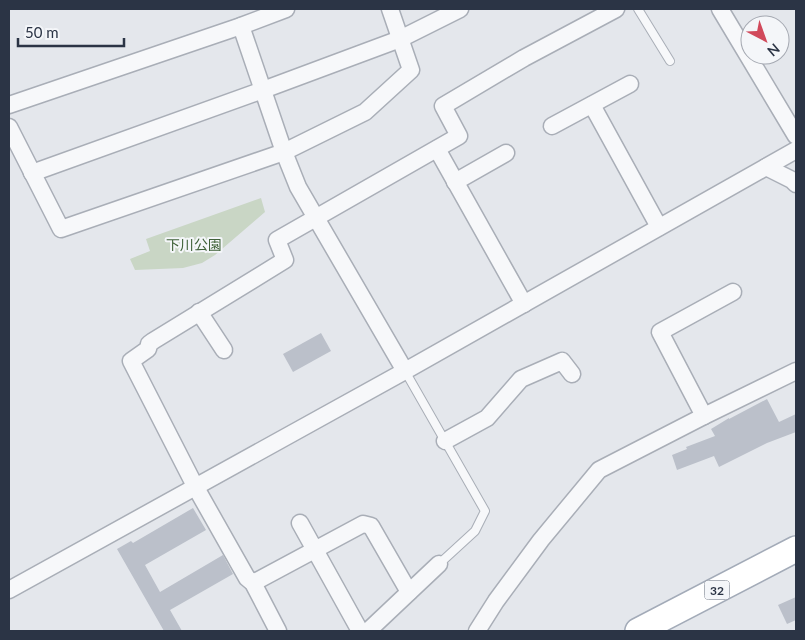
<svg xmlns="http://www.w3.org/2000/svg" width="805" height="640" font-family="Lato,'Noto Sans JP',sans-serif">
<style>
.green{fill:#c9d6c5}
.building{fill:#bbc0ca}
.lines{fill:none;stroke-linecap:round;stroke-linejoin:round}
.service-casing{stroke:#a9aeb7;stroke-width:10}
.minor-casing{stroke:#a9aeb7;stroke-width:19}
.primary-casing{stroke:#a3abb8;stroke-width:28}
.service{stroke:#f7f8fa;stroke-width:8}
.minor{stroke:#f7f8fa;stroke-width:16}
.primary{stroke:#fff;stroke-width:25}
.labels{text-anchor:middle;dominant-baseline:central;stroke-width:4;stroke-linejoin:round;paint-order:stroke}
.shield{fill:#f4f6f9;stroke:#676e7b;stroke-width:1}
.shield-label{font-size:12px;font-weight:bold;fill:#2b3445}
.park-label{font-size:14px;fill:#3f6138;stroke:#f4f6f9}
</style>
<rect width="100%" height="100%" fill="#e4e7ec"/>
<polygon class="green" points="261,198 265,212 215,255 202,263 183,268 135,270 130,259 150,251 146,239"/>
<g class="building">
<polygon points="321,333 331,351 293,372 283,354"/>
<polygon points="767,399 779,422 796,414 796,432 767,443 719,467 714,456 677,470 672,455 687,449 686,447 715,436 711,429 729,418 729,419"/>
<polygon points="193,508 206,530 145,565 160,592 223,555 233,574 170,610 182,631 164,631 117,549 131,541 133,543"/>
<polygon points="796,597 796,620 787,624 778,605"/>
</g>
<g class="lines">
<defs>
<g id="service">
<polyline points="638,9 670,61"/>
<polyline points="405,371 485,511 475,531 439,564"/>
</g>
<g id="minor">
<polyline points="720,9 796,136"/>
<polyline points="241,26 284,152 298,187 405,371"/>
<polyline points="9,105 241,26 286,9"/>
<polyline points="592,105 659,227"/>
<polyline points="552,126 630,84"/>
<polyline points="9,127 61,229 284,152 365,112 411,70 390,9"/>
<polyline points="437,149 524,304"/>
<polyline points="766,167 792,180 796,184"/>
<polyline points="32,173 263,90 400,39 460,9"/>
<polyline points="455,182 506,153"/>
<polyline points="199,312 224,350"/>
<polyline points="704,416 660,332 733,292"/>
<polyline points="445,441 487,418 521,379 562,361 572,374"/>
<polyline points="300,523 360,631"/>
<polyline points="253,583 363,524 371,526 409,592"/>
<polyline points="9,590 405,371 796,150"/>
<polyline points="278,631 253,583 247,578 195,486 131,361 148,349 149,344 153,341 285,260 277,240 459,136 443,106 524,58 616,9"/>
<polyline points="368,631 439,564"/>
<polyline points="477,631 496,601 541,540 599,470 704,416 796,371"/>
</g>
<polyline id="primary" points="638,631 796,549"/>
</defs>
<use href="#service" class="service-casing"/>
<use href="#minor" class="minor-casing"/>
<use href="#primary" class="primary-casing"/>
<use href="#service" class="service"/>
<use href="#minor" class="minor"/>
<use href="#primary" class="primary"/>
</g>
<g class="labels">
<rect class="shield" x="704.5" y="580.5" width="25" height="19" rx="4"/>
<g class="shield-label">
<text x="717" y="590">32</text>
</g>
<g class="park-label">
<text x="194" y="244">下川公園</text>
</g>
</g>
<rect width="805" height="640" fill="none" stroke="#2b3445" stroke-width="20"/>
<g transform="translate(765 40) rotate(139)"><circle r="24" fill="#f4f6f9" stroke="#a4a8b1"/>
<path d="M0-4L9 19L0 12L-9 19Z" fill="#d1495b"/>
<text y="-8" font-size="14" font-weight="bold" text-anchor="middle" fill="#2b3445">N</text>
</g>
<path d="M18 38v8h106v-8" fill="none" stroke="#2b3445" stroke-width="2.5"/>
<text x="25" y="38" font-size="15" fill="#2b3445" stroke="#f4f6f9" stroke-width="4" paint-order="stroke">50 m</text>
</svg>
